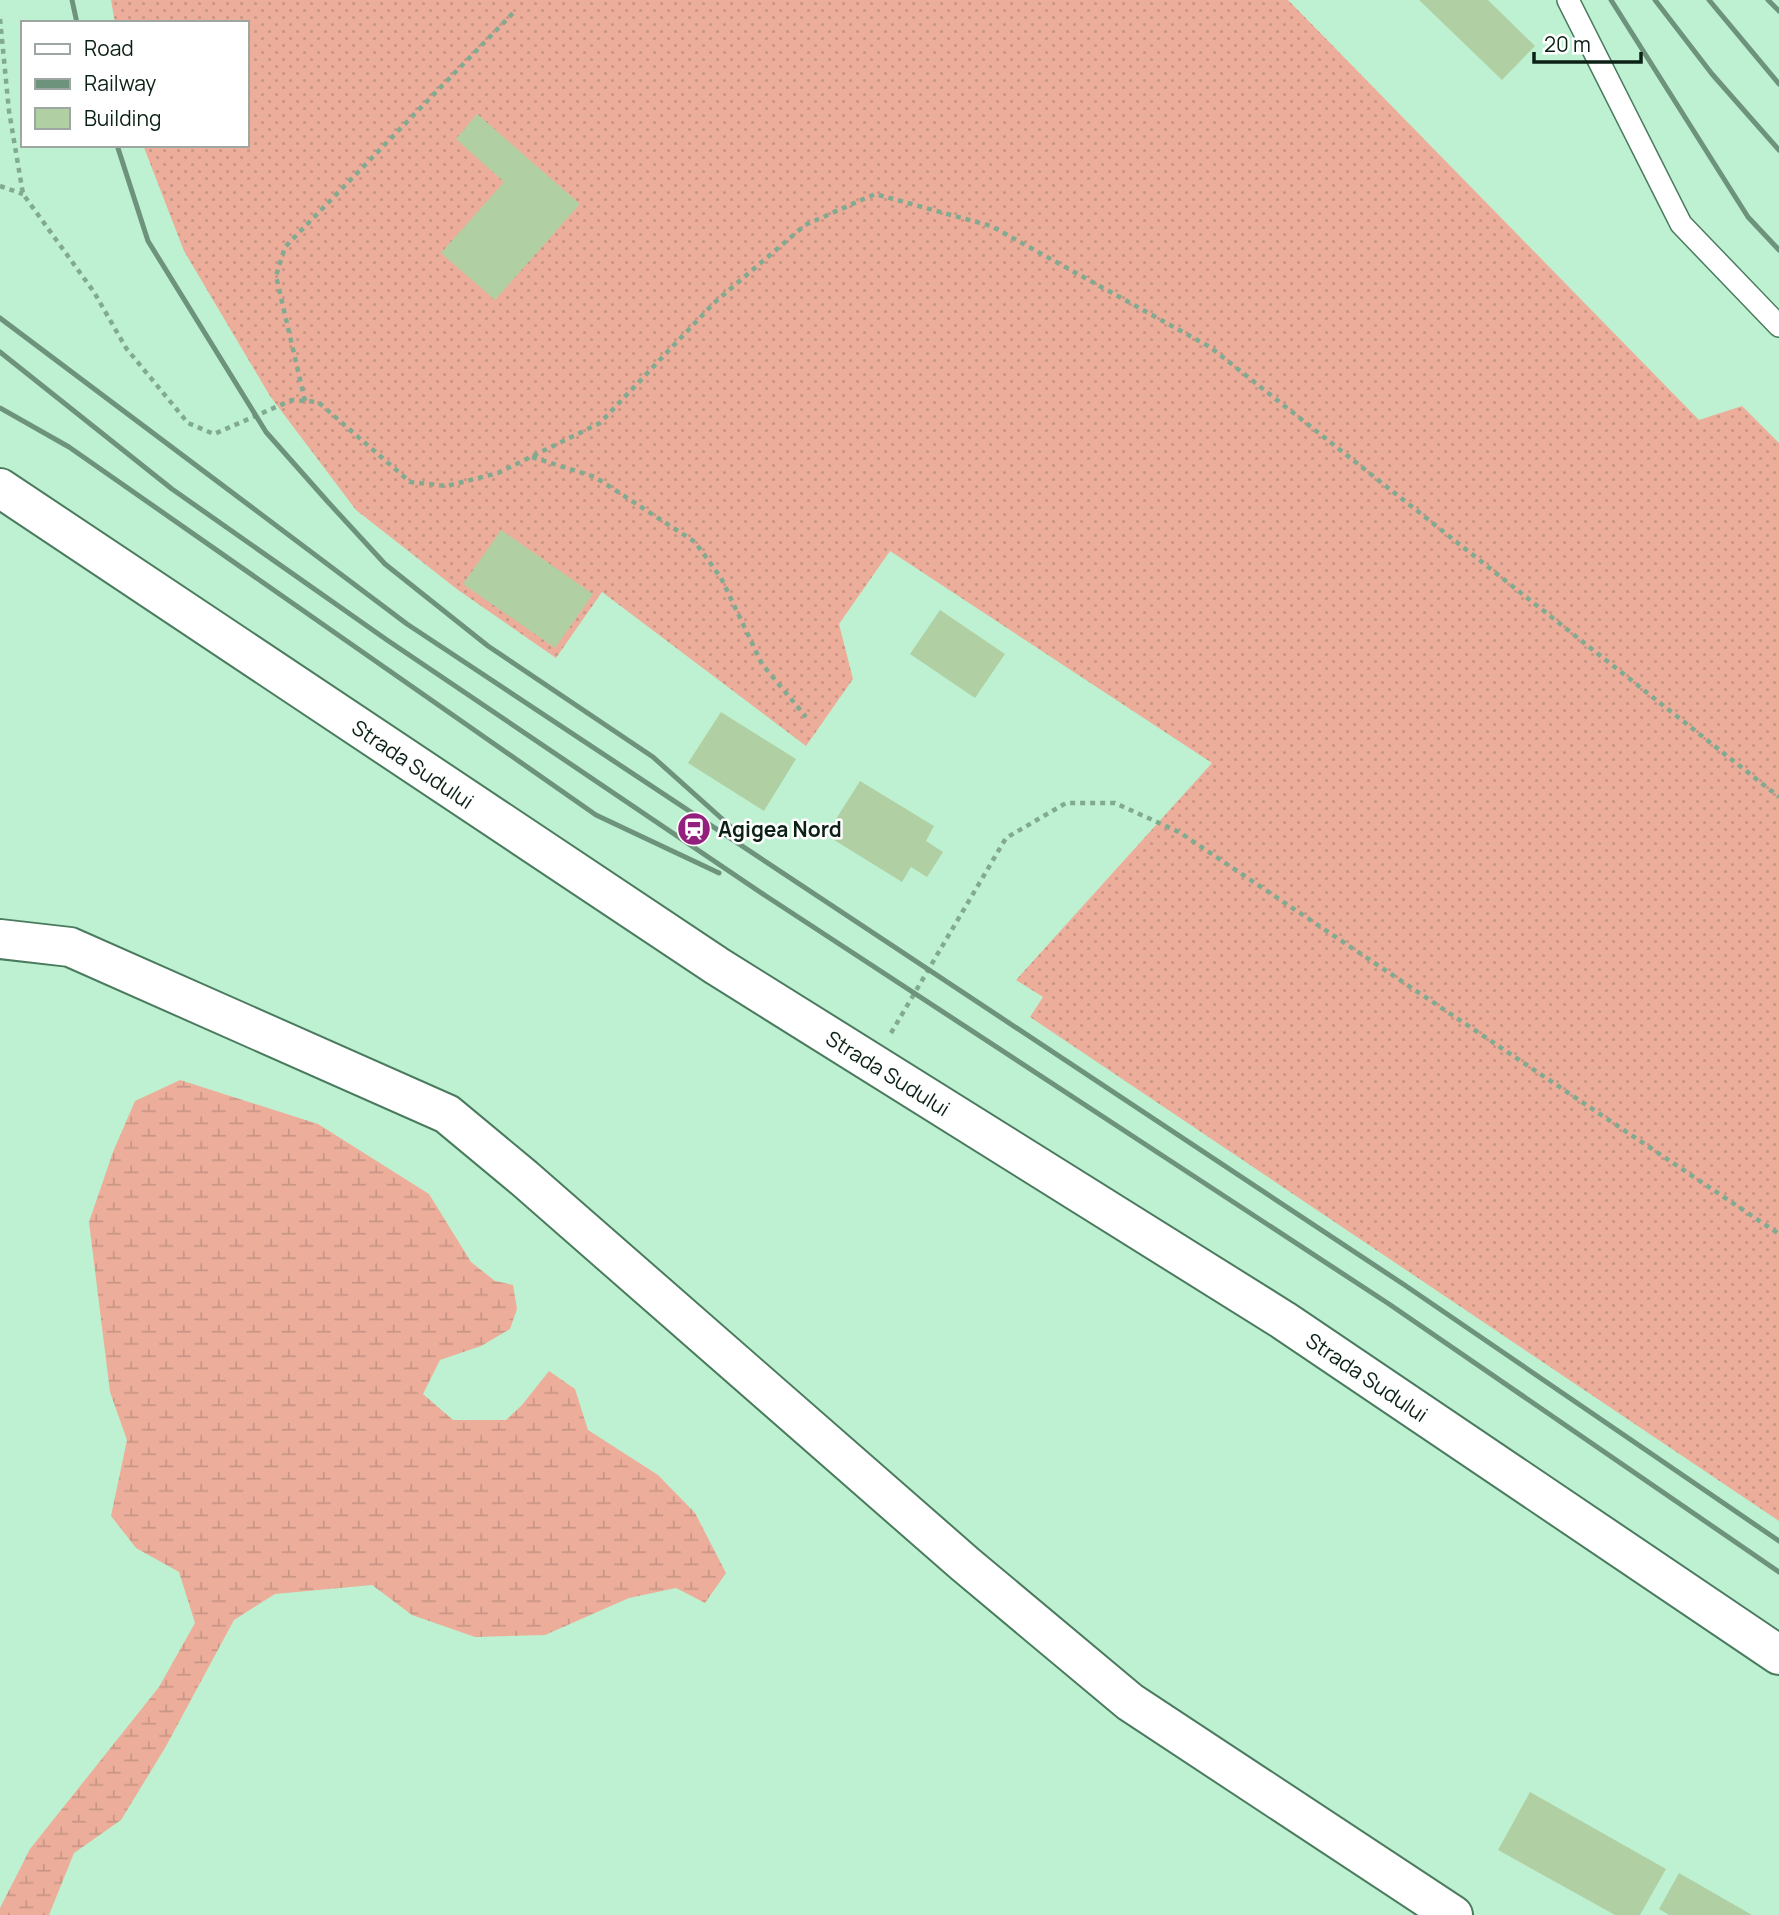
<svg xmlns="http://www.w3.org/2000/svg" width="1779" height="1915" font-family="Manrope,sans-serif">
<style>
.grass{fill:url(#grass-dots)}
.wetland{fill:url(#wetland-marsh)}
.building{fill:#b0d0a4}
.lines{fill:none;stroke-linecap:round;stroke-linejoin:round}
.service-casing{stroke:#4b7b5f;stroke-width:24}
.minor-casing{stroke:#4b7b5f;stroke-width:42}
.tertiary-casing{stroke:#4b7b5f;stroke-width:42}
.path{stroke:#81aa91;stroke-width:4.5;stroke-dasharray:5 5;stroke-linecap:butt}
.service{stroke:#fff;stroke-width:21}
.minor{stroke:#fff;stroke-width:38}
.tertiary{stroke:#fff;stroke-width:38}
.rail{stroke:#6d937c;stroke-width:5}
.labels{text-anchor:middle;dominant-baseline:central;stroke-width:5;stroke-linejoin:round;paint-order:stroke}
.street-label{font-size:21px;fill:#0c2115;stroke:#fff}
.poi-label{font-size:21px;font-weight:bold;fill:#0c2115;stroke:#fff;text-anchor:start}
</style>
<defs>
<pattern id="grass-dots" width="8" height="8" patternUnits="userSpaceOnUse" patternTransform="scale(1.75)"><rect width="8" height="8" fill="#ecae9b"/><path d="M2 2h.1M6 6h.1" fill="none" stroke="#c99585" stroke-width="1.8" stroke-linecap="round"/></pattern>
<pattern id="wetland-marsh" width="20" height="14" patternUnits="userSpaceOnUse" patternTransform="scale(1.75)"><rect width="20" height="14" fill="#ecae9b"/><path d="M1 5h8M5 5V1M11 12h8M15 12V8" fill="none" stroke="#c99585"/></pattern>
</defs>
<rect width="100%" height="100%" fill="#bef1d1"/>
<polygon class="grass" points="111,0 1288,0 1699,420 1742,406 1779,443 1779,1521 1030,1017 1043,997 1016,980 1212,763 890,551 839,624 853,679 806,746 602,592 556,658 458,590 356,510 270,396 184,251 143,145 247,145 247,23 115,23"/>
<polygon class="wetland" points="180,1080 318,1124 429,1194 471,1262 495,1281 513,1285 517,1309 510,1329 481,1346 440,1360 423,1394 453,1420 506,1420 522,1405 549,1371 575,1389 588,1430 658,1475 695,1513 726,1573 705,1603 676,1588 629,1598 545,1635 475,1637 412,1615 372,1585 275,1594 234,1620 165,1748 121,1820 74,1853 49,1915 0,1915 0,1908 30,1849 159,1687 195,1623 179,1572 136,1548 111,1516 127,1440 110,1392 89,1222 113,1152 135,1101"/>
<g class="building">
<polygon points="1419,0 1488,0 1535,46 1502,80"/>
<polygon points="477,114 580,204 495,300 441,253 504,182 456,139"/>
<polygon points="501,530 593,594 555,648 463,584"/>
<polygon points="940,610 1005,654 975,698 910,654"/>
<polygon points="721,712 796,759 764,811 688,763"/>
<polygon points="860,781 934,826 926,841 943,852 927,877 911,867 902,882 826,835"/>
<polygon points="1530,1792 1666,1869 1640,1915 1615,1915 1498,1850"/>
<polygon points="1679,1873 1752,1915 1669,1915 1659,1909"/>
</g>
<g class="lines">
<g class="service-casing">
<polyline id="service" points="1568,0 1681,224 1779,326"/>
</g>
<g class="minor-casing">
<polyline id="minor" points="0,939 70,947 447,1114 524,1178 965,1564 1130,1702 1453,1915"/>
</g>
<g class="tertiary-casing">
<polyline id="tertiary" points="0,488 717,966 1283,1320 1779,1655"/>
</g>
<g class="path">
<polyline points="0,19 9,111 23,194 94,292 126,348 188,423 214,434 292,400 318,402 410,482 447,486 498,473 600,423 714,303 805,225 875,194 991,226 1210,347 1779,797"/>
<polyline points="0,186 23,194"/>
<polyline points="305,401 276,276 285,247 516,10"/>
<polyline points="532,457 595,477 695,542 721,578 762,664 806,717"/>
<polyline points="891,1033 1006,838 1066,803 1115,803 1179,832 1779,1234"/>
</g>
<use href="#service" class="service"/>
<use href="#minor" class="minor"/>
<use href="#tertiary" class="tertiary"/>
<g class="rail">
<polyline points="72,0 77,23"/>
<polyline points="1611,0 1748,217 1779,250"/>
<polyline points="1655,0 1712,74 1779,150"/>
<polyline points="1709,0 1779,84"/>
<polyline points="1768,0 1779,11"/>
<polyline points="117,145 148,241 266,432 328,502 385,564 488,646 653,757 739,834"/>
<polyline points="0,318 407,624 1406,1286 1779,1541"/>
<polyline points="0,352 172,489 387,640 766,896 1389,1304 1779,1572"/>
<polyline points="0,408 69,447 596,815 719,873"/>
</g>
</g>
<defs>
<g id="station-disc" transform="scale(1.75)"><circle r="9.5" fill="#94207e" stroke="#fff"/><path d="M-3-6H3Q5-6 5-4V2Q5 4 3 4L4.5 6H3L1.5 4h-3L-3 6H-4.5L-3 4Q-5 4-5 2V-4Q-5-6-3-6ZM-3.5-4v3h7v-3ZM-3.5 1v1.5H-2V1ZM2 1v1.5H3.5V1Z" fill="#fff"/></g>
</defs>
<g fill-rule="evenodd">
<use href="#station-disc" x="694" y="829"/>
</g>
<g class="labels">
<g class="street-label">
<text transform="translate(413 764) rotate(34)">Strada Sudului</text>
<text transform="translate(888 1073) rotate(32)">Strada Sudului</text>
<text transform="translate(1367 1377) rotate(34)">Strada Sudului</text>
</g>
<g class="poi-label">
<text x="718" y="829">Agigea Nord</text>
</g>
</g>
<rect x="21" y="21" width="228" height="126" fill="#ffffff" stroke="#9ea6a1" stroke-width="2"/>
<rect x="35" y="44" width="35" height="10" fill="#ffffff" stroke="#9ea6a1" stroke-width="2"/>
<text x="84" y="56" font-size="21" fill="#0c2115">Road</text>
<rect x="35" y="79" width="35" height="10" fill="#6d937c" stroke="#9ea6a1" stroke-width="2"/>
<text x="84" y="91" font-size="21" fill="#0c2115">Railway</text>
<rect x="35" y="108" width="35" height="21" fill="#b0d0a4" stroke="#9ea6a1" stroke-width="2"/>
<text x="84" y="126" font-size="21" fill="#0c2115">Building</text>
<path d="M1534 52v10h107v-10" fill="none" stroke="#0c2115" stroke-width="3.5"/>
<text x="1544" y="52" font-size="21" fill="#0c2115" stroke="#ffffff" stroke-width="5" paint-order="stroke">20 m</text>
</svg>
